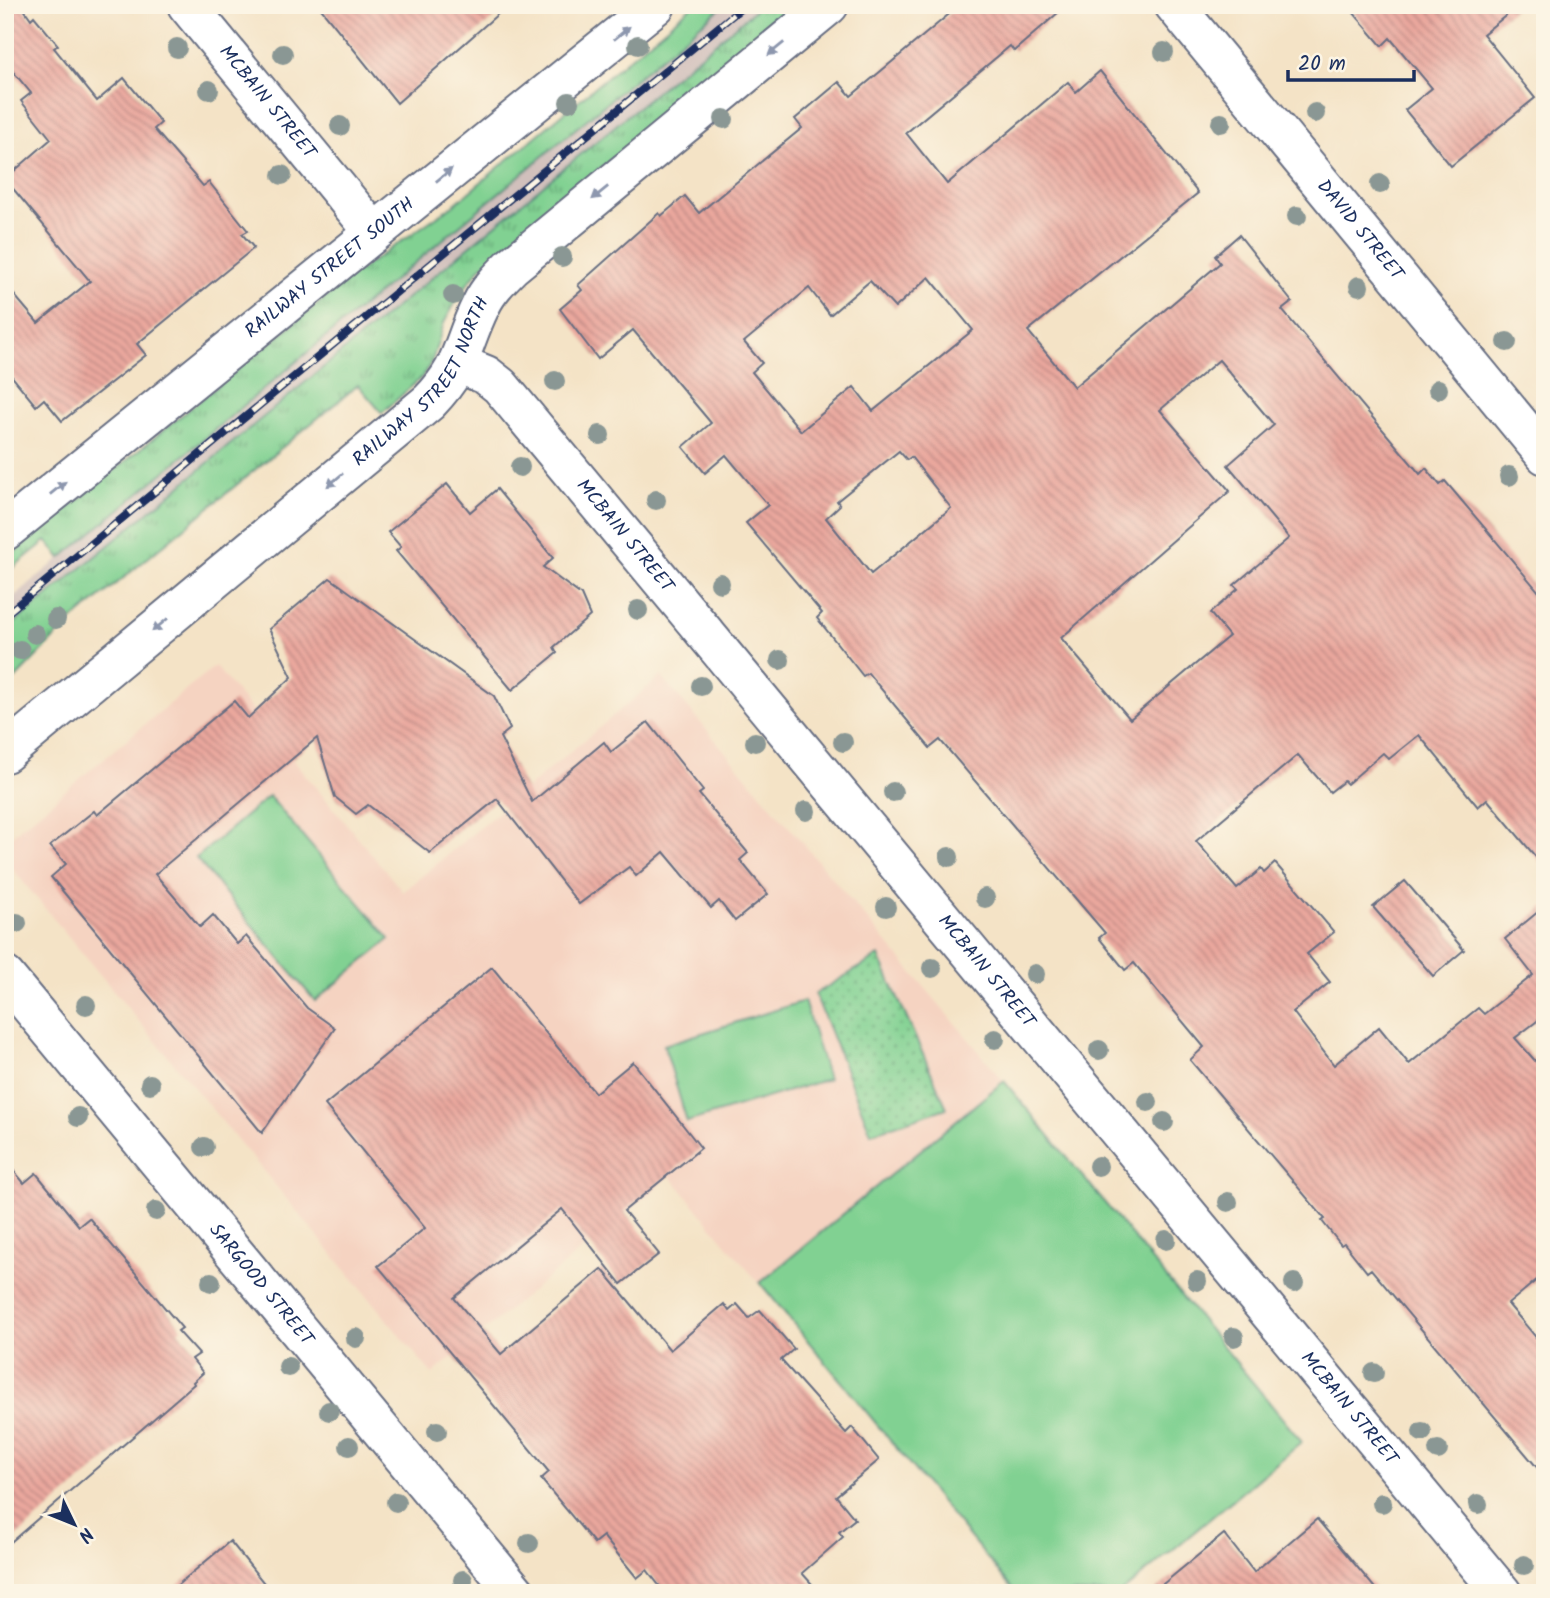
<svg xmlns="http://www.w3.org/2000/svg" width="1550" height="1598" font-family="Kalam,sans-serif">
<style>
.built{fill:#f5d3c1}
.railway{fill:#d1c0bc}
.grass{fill:url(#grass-tufts);stroke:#4e8078;stroke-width:2}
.park{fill:url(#park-dots);stroke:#4e8078;stroke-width:2}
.pitch{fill:#81d192;stroke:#4e8078;stroke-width:2}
.building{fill:url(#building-back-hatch);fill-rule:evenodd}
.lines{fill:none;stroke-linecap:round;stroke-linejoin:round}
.minor-casing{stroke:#676e82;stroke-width:42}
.minor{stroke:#fff;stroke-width:38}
.rail-casing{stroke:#1b2f5e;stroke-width:8}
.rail{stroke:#fcf5e5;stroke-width:5;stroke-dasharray:16;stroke-linecap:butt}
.tree{fill:#8a9794}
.oneway{fill:#8d97ae}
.labels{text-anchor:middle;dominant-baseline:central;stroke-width:7;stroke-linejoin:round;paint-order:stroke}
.street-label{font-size:19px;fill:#1b2f5e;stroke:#fcf5e5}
</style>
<defs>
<pattern id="grass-tufts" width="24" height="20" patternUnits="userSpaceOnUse" patternTransform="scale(1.75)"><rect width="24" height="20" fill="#81d192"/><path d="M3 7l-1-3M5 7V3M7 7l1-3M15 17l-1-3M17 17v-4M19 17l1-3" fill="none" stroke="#69aa7a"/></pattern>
<pattern id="park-dots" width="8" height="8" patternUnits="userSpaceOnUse" patternTransform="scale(1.75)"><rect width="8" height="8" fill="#81d192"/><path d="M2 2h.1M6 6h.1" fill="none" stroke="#69aa7a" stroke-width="1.8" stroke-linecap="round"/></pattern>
<pattern id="building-back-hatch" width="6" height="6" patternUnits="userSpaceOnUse" patternTransform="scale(1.75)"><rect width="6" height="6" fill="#eaa79d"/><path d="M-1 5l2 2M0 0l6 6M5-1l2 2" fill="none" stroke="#bd8883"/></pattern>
</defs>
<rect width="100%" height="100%" fill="#fcf5e5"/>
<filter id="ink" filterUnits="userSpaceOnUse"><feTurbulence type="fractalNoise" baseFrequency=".0143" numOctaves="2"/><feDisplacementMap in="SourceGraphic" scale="14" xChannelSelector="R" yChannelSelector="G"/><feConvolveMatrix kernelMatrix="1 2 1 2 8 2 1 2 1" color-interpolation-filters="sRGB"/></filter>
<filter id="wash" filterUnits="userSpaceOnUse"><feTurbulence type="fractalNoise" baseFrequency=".00686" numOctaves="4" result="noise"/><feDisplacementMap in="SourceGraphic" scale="28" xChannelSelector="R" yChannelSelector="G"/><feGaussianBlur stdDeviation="1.57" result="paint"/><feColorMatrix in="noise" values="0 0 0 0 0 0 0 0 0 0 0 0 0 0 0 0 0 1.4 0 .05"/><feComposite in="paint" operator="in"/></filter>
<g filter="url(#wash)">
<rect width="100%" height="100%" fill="#f4e3c6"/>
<polygon class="built" points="215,666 403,892 661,676 1004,1081 1302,1442 1121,1593 1016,1593 670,1176 432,1374 5,860 5,841"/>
<polygon class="railway" points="724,5 761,5 5,631 5,604"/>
<g class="grass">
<polygon points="693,5 724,5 61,558 46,541 5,574 5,560 353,275 456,203"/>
<polygon points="761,5 799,5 481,267 462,291 444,323 432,361 422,377 382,413 358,385 70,622 5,689 5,631"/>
</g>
<polygon class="park" points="879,956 947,1108 871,1133 815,994"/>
<g class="pitch">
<polygon points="269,796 390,939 315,1001 196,858"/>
<polygon points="804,1001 828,1079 687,1122 664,1045"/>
<polygon points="1004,1081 1302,1442 1121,1593 1016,1593 760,1283"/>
</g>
<g id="blocks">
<g class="building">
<polygon points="5,5 21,5 31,19 34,16 58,45 54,48 97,101 124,78 161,123 154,129 203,186 209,182 248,231 242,234 254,248 137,344 146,355 62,421 44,399 36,406 5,368 5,284 38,323 90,281 5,179 51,139 21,101 31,93 5,62"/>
<polygon points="318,5 508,5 397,103"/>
<path d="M960,5h107l-53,46 -4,-5 -104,87 41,51 121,-102 8,10 24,-21 98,122 -170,138 46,56 146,-124 -5,-7 24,-21 53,67 -10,8 138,164 6,-6 14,17 5,-4 100,118v269l-58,-69 -9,8 -59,-72 -30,24 -6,-6 -36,31 -3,-3 -14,11 -32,-37 -102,86 41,48 24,-20 3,4 11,-10 59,69 -27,22 23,28 -37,30 41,53 45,-38 30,37 69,-56 6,6 49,-39 -28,-36 40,-33v109l-30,23 30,34v201l-37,31 37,44v129l-174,-208 -4,3 -23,-29 -3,2 -19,-24 3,-2 -135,-159 14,-13 -70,-84 -9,7 -26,-32 6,-5 -165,-193 -10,8 -62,-75 -5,3 -46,-58 5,-5 -76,-90 22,-18 -42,-50 -21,18 -22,-26 28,-24 -78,-93 -35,29 -38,-50 22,-19 -4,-5 81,-72 2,3 24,-20 14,17 103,-85 -7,-9 44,-37 12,14zM929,277l44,53 -100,81 -19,-24 -53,44 -49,-59 10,-9 -18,-21 65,-54 21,27 40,-34 25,27zM1219,360l55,65 -46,40 61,73 -55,47 4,4 -28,24 19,23 -99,83 -69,-81 169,-147 -70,-81zM899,451l8,9 4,-3 40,51 -80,66 -45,-56 14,-13 -3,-4z"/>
<polygon points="1347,5 1519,5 1483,34 1535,98 1451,166 1405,110 1432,88 1390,38 1382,46"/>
<polygon points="447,484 470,512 497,489 553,558 543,567 581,595 590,616 554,647 557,653 512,690 396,551 401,547 388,532"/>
<polygon points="330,578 494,696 510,729 500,737 532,802 604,742 611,752 648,722 703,791 699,794 748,853 740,860 768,894 735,921 719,901 711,908 664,852 636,876 629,867 579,904 497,799 430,853 368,805 356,814 335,797 317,738 155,874 200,927 213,915 237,944 246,936 307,1008 335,1028 262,1133 51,877 66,864 50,846 94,811 97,815 234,701 248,718 292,677 269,629"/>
<polygon points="1405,881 1464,950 1433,976 1373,907"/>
<polygon points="492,967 595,1093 633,1062 701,1148 624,1211 659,1254 621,1284 562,1209 454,1298 501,1354 602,1269 670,1350 724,1304 729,1311 737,1304 749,1318 760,1310 794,1349 781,1360 846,1433 852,1427 879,1460 836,1496 855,1519 839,1532 843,1537 802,1573 820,1593 665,1593 647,1570 637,1578 603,1536 594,1543 541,1479 549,1472 378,1266 425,1228 325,1105"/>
<polygon points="5,1160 24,1183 36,1173 79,1226 89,1218 182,1328 178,1331 199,1354 192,1359 203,1373 193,1382 194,1384 5,1547"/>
<polygon points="1317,1519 1379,1593 1152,1593 1224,1534 1254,1572"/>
<polygon points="230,1541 272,1593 168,1593"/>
</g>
</g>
</g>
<g filter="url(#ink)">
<use href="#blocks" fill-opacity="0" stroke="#676e82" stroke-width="2"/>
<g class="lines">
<g class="minor-casing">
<g id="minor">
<path id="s1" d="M187,5l186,226"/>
<path id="s2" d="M1174,5l371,450"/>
<path id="s3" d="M459,364l27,11 14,11 1002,1207"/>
<path id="s4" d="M5,531l651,-526"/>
<path id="s5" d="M5,753l424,-351c36,-37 31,-55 52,-97 7,-15 19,-27 31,-39l317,-261"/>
<path id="s6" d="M5,976l511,617"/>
</g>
</g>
<use href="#minor" class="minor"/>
<g class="rail-casing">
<polyline id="rail" points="5,615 745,5"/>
</g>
<use href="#rail" class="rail"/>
</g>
<g class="tree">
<circle cx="638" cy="45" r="10"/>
<circle cx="177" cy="48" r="10"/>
<circle cx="1164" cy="52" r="10"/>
<circle cx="283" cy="54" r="10"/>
<circle cx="209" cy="90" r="10"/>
<circle cx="569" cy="102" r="10"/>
<circle cx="1315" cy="113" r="10"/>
<circle cx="724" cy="119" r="10"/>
<circle cx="1221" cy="123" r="10"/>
<circle cx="340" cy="126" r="10"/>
<circle cx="282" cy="175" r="10"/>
<circle cx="1380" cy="184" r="10"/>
<circle cx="1297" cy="216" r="10"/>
<circle cx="562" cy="257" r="10"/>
<circle cx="1359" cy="286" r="10"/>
<circle cx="453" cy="295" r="10"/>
<circle cx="1507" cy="342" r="10"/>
<circle cx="555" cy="381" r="10"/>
<circle cx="1438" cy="389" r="10"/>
<circle cx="600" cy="435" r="10"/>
<circle cx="520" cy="467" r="10"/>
<circle cx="1509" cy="476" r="10"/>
<circle cx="656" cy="500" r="10"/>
<circle cx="720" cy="583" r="10"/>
<circle cx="638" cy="610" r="10"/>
<circle cx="56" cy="619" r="10"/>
<circle cx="35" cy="634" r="10"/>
<circle cx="20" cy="650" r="10"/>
<circle cx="780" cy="660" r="10"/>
<circle cx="701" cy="686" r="10"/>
<circle cx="755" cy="742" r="10"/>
<circle cx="843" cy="742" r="10"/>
<circle cx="893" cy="792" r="10"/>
<circle cx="806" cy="811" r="10"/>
<circle cx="949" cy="857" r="10"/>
<circle cx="985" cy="898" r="10"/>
<circle cx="886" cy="907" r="10"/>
<circle cx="17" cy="923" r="10"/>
<circle cx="932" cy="968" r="10"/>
<circle cx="1035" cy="974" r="10"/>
<circle cx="86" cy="1005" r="10"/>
<circle cx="995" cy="1039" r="10"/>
<circle cx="1099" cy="1050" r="10"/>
<circle cx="150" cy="1084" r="10"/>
<circle cx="1148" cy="1102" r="10"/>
<circle cx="78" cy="1117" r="10"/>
<circle cx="1164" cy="1122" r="10"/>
<circle cx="204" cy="1147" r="10"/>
<circle cx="1098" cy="1166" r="10"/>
<circle cx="1228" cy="1202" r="10"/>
<circle cx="156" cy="1211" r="10"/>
<circle cx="1166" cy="1240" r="10"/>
<circle cx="1197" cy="1281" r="10"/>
<circle cx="211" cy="1282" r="10"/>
<circle cx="1294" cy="1283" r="10"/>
<circle cx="1234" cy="1337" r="10"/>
<circle cx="356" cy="1338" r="10"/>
<circle cx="288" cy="1367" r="10"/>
<circle cx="1374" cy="1373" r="10"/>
<circle cx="329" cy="1411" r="10"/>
<circle cx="437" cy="1431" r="10"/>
<circle cx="1422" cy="1432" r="10"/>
<circle cx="349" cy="1446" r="10"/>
<circle cx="1438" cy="1450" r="10"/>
<circle cx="396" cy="1502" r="10"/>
<circle cx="1382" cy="1503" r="10"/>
<circle cx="1478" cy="1504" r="10"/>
<circle cx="529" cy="1543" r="10"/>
<circle cx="1524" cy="1565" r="10"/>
<circle cx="463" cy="1580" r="10"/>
</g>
<defs><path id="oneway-solid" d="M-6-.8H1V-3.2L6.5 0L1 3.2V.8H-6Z" transform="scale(1.75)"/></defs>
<g class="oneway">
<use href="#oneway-solid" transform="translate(622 33) rotate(-39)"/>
<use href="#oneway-solid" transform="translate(776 49) rotate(141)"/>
<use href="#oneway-solid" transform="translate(444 175) rotate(-39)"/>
<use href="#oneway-solid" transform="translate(600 193) rotate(141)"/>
<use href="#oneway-solid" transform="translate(335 480) rotate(140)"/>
<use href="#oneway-solid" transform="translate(58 488) rotate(-39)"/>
<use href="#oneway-solid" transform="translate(160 625) rotate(140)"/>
</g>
</g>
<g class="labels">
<g class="street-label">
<text stroke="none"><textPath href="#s1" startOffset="126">MCBAIN STREET</textPath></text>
<text stroke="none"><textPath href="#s2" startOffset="292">DAVID STREET</textPath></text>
<text stroke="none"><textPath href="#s4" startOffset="418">RAILWAY STREET SOUTH</textPath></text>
<text stroke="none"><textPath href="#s5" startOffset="562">RAILWAY STREET NORTH</textPath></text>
<text stroke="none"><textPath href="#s3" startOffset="242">MCBAIN STREET</textPath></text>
<text stroke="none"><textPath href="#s3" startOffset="808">MCBAIN STREET</textPath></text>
<text stroke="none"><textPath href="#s6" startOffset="401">SARGOOD STREET</textPath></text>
<text stroke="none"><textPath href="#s3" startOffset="1376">MCBAIN STREET</textPath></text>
</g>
</g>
<rect width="1550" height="1598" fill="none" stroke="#fcf5e5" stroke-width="28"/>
<g transform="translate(74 1524) rotate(133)" stroke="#fcf5e5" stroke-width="5" paint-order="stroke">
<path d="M0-5L12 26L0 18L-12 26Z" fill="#1b2f5e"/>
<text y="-10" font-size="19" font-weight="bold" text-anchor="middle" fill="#1b2f5e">N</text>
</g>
<path d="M1288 70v10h126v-10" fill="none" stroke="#1b2f5e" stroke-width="3.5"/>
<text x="1298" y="70" font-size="21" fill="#1b2f5e" stroke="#fcf5e5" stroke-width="5" paint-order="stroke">20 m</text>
</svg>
